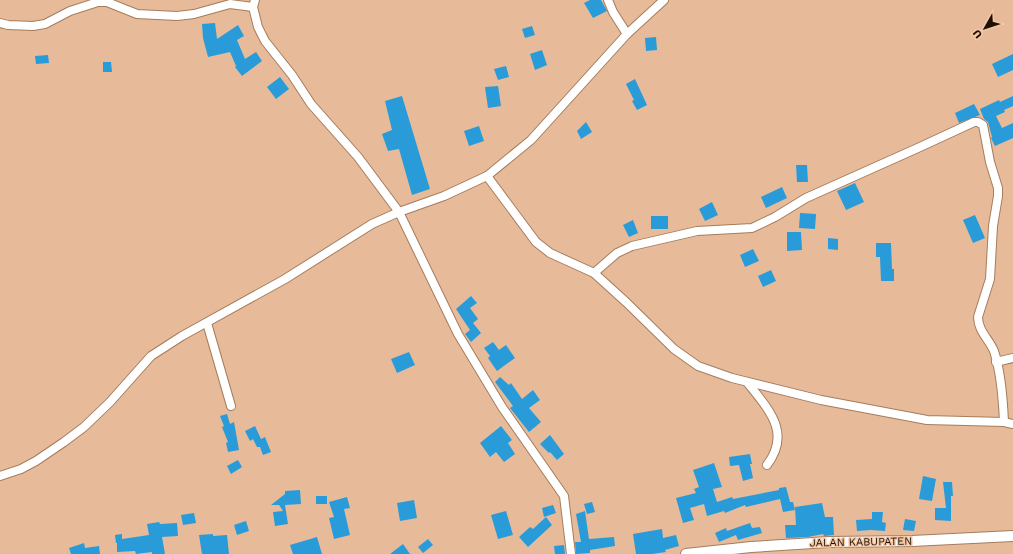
<svg xmlns="http://www.w3.org/2000/svg" width="1013" height="554" font-family="'Work Sans',sans-serif">
<style>
.building{fill:#299bd9}
.lines{fill:none;stroke-linecap:round;stroke-linejoin:round}
.minor-casing{stroke:#a57c5d;stroke-width:10}
.tertiary-casing{stroke:#a57c5d;stroke-width:12}
.minor{stroke:#fff;stroke-width:8}
.tertiary{stroke:#fff;stroke-width:10}
.labels{text-anchor:middle;dominant-baseline:central;stroke-width:3;stroke-linejoin:round;paint-order:stroke}
.street-label{font-size:11px;fill:#1f1004;stroke:#f4c7a6}
</style>
<rect width="100%" height="100%" fill="#e7bb99"/>
<g class="building">
<polygon points="590,0 601,0 607,11 593,18 584,3"/>
<polygon points="215,23 217,39 238,25 244,36 237,40 245,59 256,52 262,61 242,76 235,67 236,66 230,52 208,57 203,38 202,24"/>
<polygon points="532,26 535,35 525,38 522,29"/>
<polygon points="656,37 657,50 646,51 645,38"/>
<polygon points="542,50 547,65 535,70 530,54"/>
<polygon points="1013,54 1013,70 998,77 992,64"/>
<polygon points="48,55 49,63 36,64 35,56"/>
<polygon points="103,62 111,62 112,72 103,72"/>
<polygon points="506,66 509,77 498,80 494,69"/>
<polygon points="280,77 289,89 276,99 267,87"/>
<polygon points="635,79 647,105 637,110 632,101 634,100 626,84"/>
<polygon points="498,86 501,106 488,108 485,87"/>
<polygon points="402,96 430,189 412,195 399,149 388,151 382,134 392,130 385,101"/>
<polygon points="1013,96 1013,106 1004,110 1005,112 996,116 1002,128 1013,123 1013,138 995,146 991,138 992,137 988,122 984,119 980,109 999,100 1000,102"/>
<polygon points="974,104 980,115 959,123 955,113"/>
<polygon points="586,122 592,132 581,139 577,131"/>
<polygon points="479,126 484,141 469,146 464,131"/>
<polygon points="796,165 807,165 808,182 797,182"/>
<polygon points="855,183 864,202 846,210 837,191"/>
<polygon points="782,187 787,198 766,208 761,197"/>
<polygon points="712,202 718,215 705,221 699,209"/>
<polygon points="800,213 816,214 815,229 799,228"/>
<polygon points="975,215 985,238 973,243 963,220"/>
<rect x="651" y="216" width="17" height="13"/>
<polygon points="633,220 638,233 629,237 623,225"/>
<polygon points="787,232 801,232 802,250 787,251"/>
<polygon points="828,238 838,239 838,250 828,249"/>
<polygon points="876,243 891,243 892,269 894,269 894,281 881,281 880,257 876,257"/>
<polygon points="753,249 759,261 745,267 740,255"/>
<polygon points="771,270 776,281 763,287 758,276"/>
<polygon points="471,296 477,303 470,308 478,319 473,323 481,333 471,342 465,334 470,330 456,309"/>
<polygon points="493,342 499,350 506,345 515,358 497,371 488,358 490,356 484,348"/>
<polygon points="409,352 415,365 397,373 391,359"/>
<polygon points="500,377 509,385 511,383 522,399 533,390 540,400 529,408 541,422 529,432 510,408 513,406 495,382"/>
<polygon points="227,414 230,424 234,422 239,450 228,452 226,443 228,442 222,427 224,426 220,416"/>
<polygon points="255,426 261,439 265,437 271,452 263,455 260,447 257,447 253,439 250,441 245,431"/>
<polygon points="501,426 512,440 508,443 515,454 504,462 496,452 490,457 480,443"/>
<polygon points="550,435 564,454 557,460 550,452 549,453 540,444"/>
<polygon points="750,454 752,464 750,464 753,478 743,481 739,465 730,466 729,457"/>
<polygon points="238,460 242,467 231,474 227,466"/>
<polygon points="714,463 722,487 713,489 717,502 732,497 733,499 779,490 779,488 786,487 790,502 793,502 795,510 783,512 780,499 746,507 745,505 725,513 724,511 707,516 704,504 690,508 694,520 683,523 676,498 696,493 694,489 699,487 693,470"/>
<polygon points="923,476 936,479 932,501 919,499"/>
<polygon points="943,482 952,482 953,496 951,496 951,521 935,520 935,508 946,508"/>
<polygon points="300,490 301,504 285,505 288,524 275,526 273,512 283,511 279,505 271,505 285,494 285,491"/>
<rect x="316" y="496" width="11" height="8"/>
<polygon points="347,497 350,508 344,509 350,535 334,539 329,518 334,517 329,502"/>
<polygon points="414,500 417,518 400,521 397,503"/>
<polygon points="592,502 595,512 587,514 584,504"/>
<polygon points="822,503 825,517 833,517 834,535 824,536 823,534 808,537 786,538 785,525 796,525 795,507"/>
<polygon points="553,505 556,513 544,517 542,508"/>
<polygon points="506,511 513,535 498,539 491,515"/>
<polygon points="585,511 589,539 614,537 615,546 590,550 590,553 576,554 575,542 581,542 576,514"/>
<polygon points="872,512 883,512 882,522 886,523 885,531 871,530 857,531 856,520 872,519"/>
<polygon points="194,513 196,523 183,525 181,515"/>
<polygon points="546,517 552,525 528,547 519,537 530,527 533,529"/>
<polygon points="905,519 916,521 914,531 903,530"/>
<polygon points="246,521 249,531 237,535 234,525"/>
<polygon points="159,522 160,524 177,523 178,536 162,537 165,554 152,554 152,552 136,554 135,551 117,552 117,543 116,543 115,535 122,534 122,539 149,535 147,524"/>
<polygon points="750,523 752,528 760,527 762,533 738,540 736,535 719,542 715,533 726,528 727,531"/>
<polygon points="662,529 663,538 676,535 679,546 665,550 666,552 652,554 636,554 633,534"/>
<polygon points="213,534 213,536 227,535 229,554 202,554 199,535"/>
<polygon points="317,537 322,554 293,554 290,545"/>
<polygon points="428,539 433,545 423,553 418,547"/>
<polygon points="84,543 85,548 99,546 100,554 71,554 69,548"/>
<polygon points="403,544 410,554 390,554"/>
<polygon points="564,545 565,554 555,554 554,546"/>
</g>
<g class="lines">
<g class="minor-casing">
<g id="minor">
<polyline points="255,0 253,7 258,27 265,41 292,75 311,104 358,157 399,212 458,334 502,407 564,496 571,554"/>
<polyline points="608,0 613,12 627,34"/>
<polyline points="0,23 8,25 33,26 45,24 70,11 98,2 107,2 137,14 177,16 194,14 230,4 253,7"/>
<polyline points="487,176 536,242 550,253 594,273 627,303 674,349 698,366 732,378 821,400 927,420 1004,422 1013,424"/>
<path d="M594,273l23,-20 15,-7 65,-15 55,-3 23,-11 31,-19 114,-51 54,-25h4l5,3 7,37 8,26v8l-5,30 -3,53 -12,38c0,14 11,22 16,34 7,21 9,48 10,71"/>
<polyline points="207,323 231,406"/>
<polyline points="996,362 1013,358"/>
<path d="M747,382c21,27 45,50 20,83"/>
<polyline points="0,476 21,469 36,461 64,442 84,427 110,402 151,356 182,336 285,279 372,224 399,212 444,196 487,176 531,140 627,34 664,0"/>
</g>
</g>
<g class="tertiary-casing">
<polyline id="tertiary" points="686,554 751,547 829,542 912,541 1013,536"/>
</g>
<use href="#minor" class="minor"/>
<use href="#tertiary" class="tertiary"/>
</g>
<g class="labels">
<g class="street-label">
<text transform="translate(861 542) rotate(-1)">JALAN KABUPATEN</text>
</g>
</g>
<g transform="translate(985 28) rotate(231)" stroke="#f4c7a6" stroke-width="3" paint-order="stroke">
<path d="M0-3L7 15L0 10L-7 15Z" fill="#1f1004"/>
<text y="-6" font-size="11" font-weight="bold" text-anchor="middle" fill="#1f1004">U</text>
</g>
</svg>
